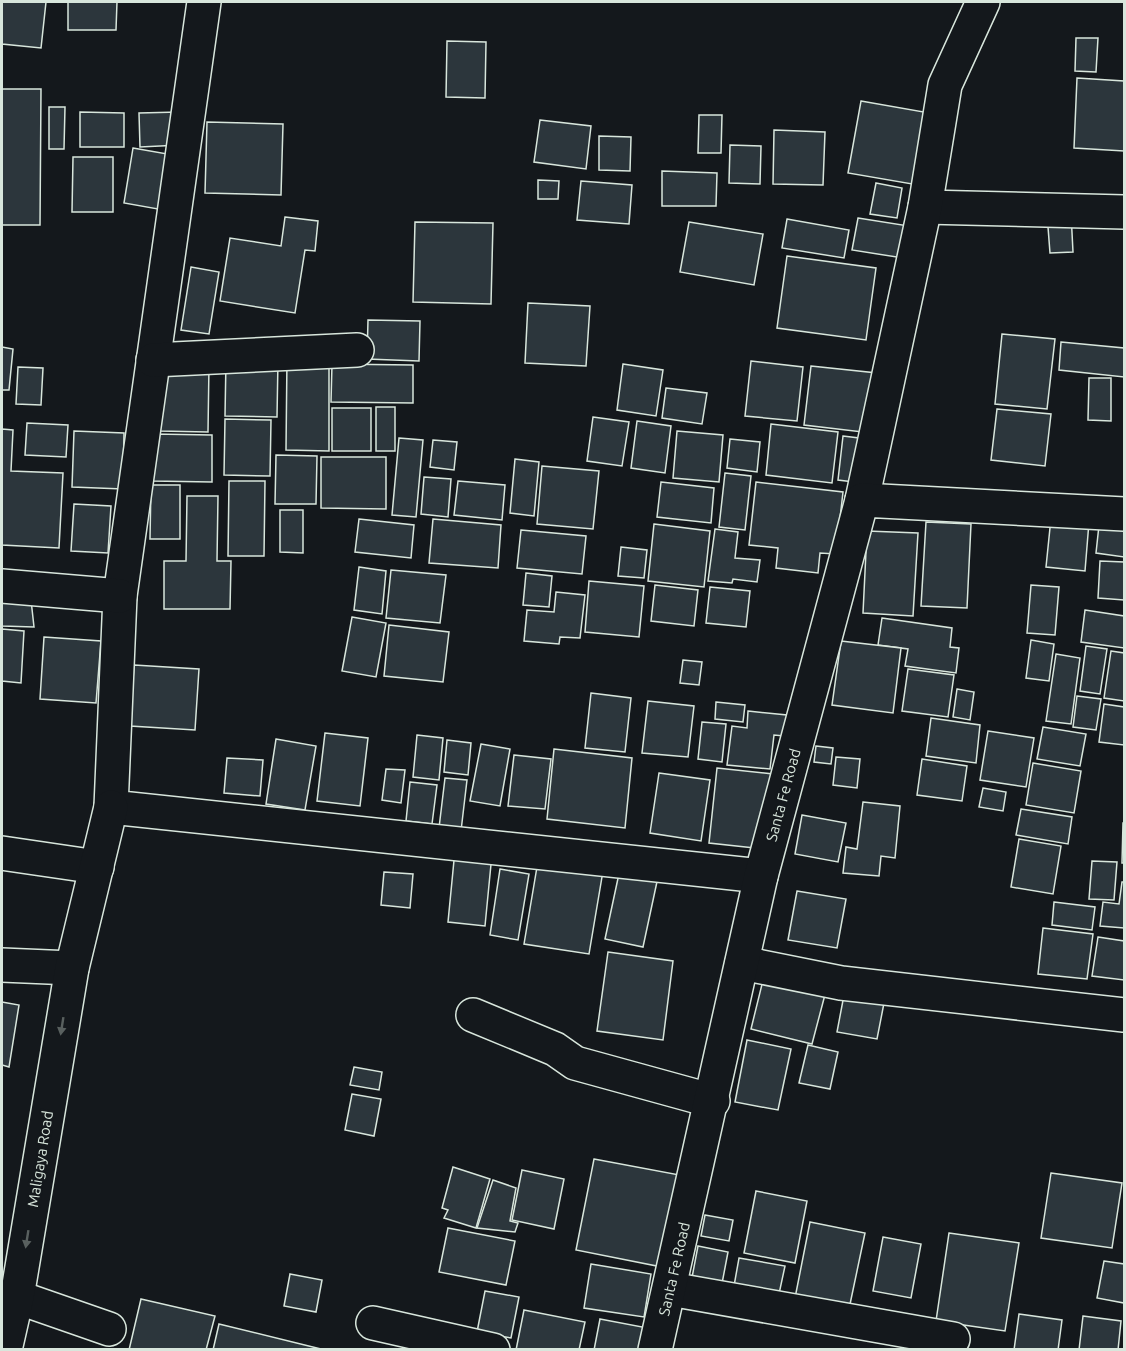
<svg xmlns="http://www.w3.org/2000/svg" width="1126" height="1351" font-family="Ubuntu,sans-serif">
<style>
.building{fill:#2c363c;stroke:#d8e6dc;stroke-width:1.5}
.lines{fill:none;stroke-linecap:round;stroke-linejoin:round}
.minor-casing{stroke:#d8e6dc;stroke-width:36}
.minor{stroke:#14181c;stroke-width:33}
.oneway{fill:#59605f}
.labels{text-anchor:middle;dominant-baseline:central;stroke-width:4.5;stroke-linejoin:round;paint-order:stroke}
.street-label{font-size:15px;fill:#d8e6dc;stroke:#14181c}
</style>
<rect width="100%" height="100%" fill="#14181c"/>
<g class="building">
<polygon points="2,2 46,2 41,48 2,44"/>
<polygon points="68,2 117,2 116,30 68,30"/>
<polygon points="1076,38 1098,38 1096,72 1075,71"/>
<polygon points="447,41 486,42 485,98 446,97"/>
<polygon points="1077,78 1124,81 1124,151 1074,148"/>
<polygon points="2,89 41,89 40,225 2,225"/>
<polygon points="861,101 924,112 912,184 848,173"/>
<polygon points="49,107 65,107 64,149 49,149"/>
<polygon points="80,112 124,113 124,147 80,147"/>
<polygon points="179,112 180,145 140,147 139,113"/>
<polygon points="699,115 722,115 721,153 698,153"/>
<polygon points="540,120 591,126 586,169 534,162"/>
<polygon points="207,122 283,124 281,195 205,193"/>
<polygon points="774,130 825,132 823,185 773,184"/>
<polygon points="599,136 631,137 630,171 599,170"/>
<polygon points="730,145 761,146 760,184 729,183"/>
<polygon points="133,148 179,156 169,211 124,203"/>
<polygon points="73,157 113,157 113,212 72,212"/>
<polygon points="662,171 717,173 716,206 662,206"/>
<polygon points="538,180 559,181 558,199 538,199"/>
<polygon points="581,181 632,185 629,224 577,220"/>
<polygon points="876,183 902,188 897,218 870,214"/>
<polygon points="1071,213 1073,252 1050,253 1047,214"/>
<polygon points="285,217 318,221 315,251 305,250 295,313 220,301 230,238 281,246"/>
<polygon points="858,218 909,226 903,258 852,250"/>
<polygon points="787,219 849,230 844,258 782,248"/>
<polygon points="415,222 493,223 491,304 413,302"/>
<polygon points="689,222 763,234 754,285 680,272"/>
<polygon points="787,256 876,268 866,340 777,328"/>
<polygon points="191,267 219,272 209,334 181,330"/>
<polygon points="528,303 590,306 586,366 525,363"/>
<polygon points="368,320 420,321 419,361 367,359"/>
<polygon points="1002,334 1055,339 1047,409 995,404"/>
<polygon points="1061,342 1124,348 1124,377 1059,370"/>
<polygon points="2,347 13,349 9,390 2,390"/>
<polygon points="287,357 329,358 329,451 286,450"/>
<polygon points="226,360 278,360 277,417 225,416"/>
<polygon points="751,361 803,367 797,421 745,416"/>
<polygon points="332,364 413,365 413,403 331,402"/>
<polygon points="623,364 663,370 656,416 617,410"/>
<polygon points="159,365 209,365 208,432 159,431"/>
<polygon points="811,366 877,373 871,433 804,425"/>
<polygon points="18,367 43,368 41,405 16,404"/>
<polygon points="1089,378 1111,378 1111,421 1088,420"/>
<polygon points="666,388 707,393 702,424 662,418"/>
<rect x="376" y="407" width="19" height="44"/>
<rect x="332" y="408" width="39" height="43"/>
<polygon points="997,409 1051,414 1045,466 991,460"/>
<polygon points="593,417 629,422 622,466 587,461"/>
<polygon points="225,419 271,420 270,476 224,475"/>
<polygon points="637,421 671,426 665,473 631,468"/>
<polygon points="27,423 68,425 66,457 25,455"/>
<polygon points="771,424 838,432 832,483 766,475"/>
<polygon points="2,429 13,430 11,471 63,473 59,548 2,545"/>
<polygon points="74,431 124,433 123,489 72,487"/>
<polygon points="677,431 723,435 719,482 673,478"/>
<polygon points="153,434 212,435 212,482 152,481"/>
<polygon points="843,436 867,439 862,483 838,480"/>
<polygon points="399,438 423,440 416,517 392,515"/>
<polygon points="730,439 760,442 757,472 727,468"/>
<polygon points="433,440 457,442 454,470 430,467"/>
<polygon points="276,455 317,456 316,504 275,504"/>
<polygon points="321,457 386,457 386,509 321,508"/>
<polygon points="515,459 539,462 534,516 510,513"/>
<polygon points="542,466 599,471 593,529 537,524"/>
<polygon points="725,473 751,476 745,530 719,527"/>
<polygon points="424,477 451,479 448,517 421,514"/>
<polygon points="229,481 265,481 264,556 228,556"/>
<polygon points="458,481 505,485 502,520 454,515"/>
<polygon points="661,482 714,488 711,523 657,517"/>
<polygon points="756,482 843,492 836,554 820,553 818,573 776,568 778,548 749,545"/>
<polygon points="151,485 180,485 180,539 150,539"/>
<polygon points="187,496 218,496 217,561 231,561 230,609 164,609 164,561 186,561"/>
<polygon points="74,504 111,506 108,553 71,551"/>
<polygon points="280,510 303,510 303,553 280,552"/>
<polygon points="1100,516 1124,519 1124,557 1096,553"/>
<polygon points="1051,518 1089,522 1085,571 1046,567"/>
<polygon points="359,519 414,525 411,558 355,552"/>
<polygon points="433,519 501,525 498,568 429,563"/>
<polygon points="926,522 971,524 967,608 921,606"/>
<polygon points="654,524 710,531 704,587 648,581"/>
<polygon points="715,529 738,532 735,558 760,560 757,582 733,579 732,583 708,581"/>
<polygon points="521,530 586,536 582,574 517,568"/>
<polygon points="867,531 918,533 913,616 863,613"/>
<polygon points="621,547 647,550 644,578 618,576"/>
<polygon points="1100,561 1124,562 1124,600 1098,598"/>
<polygon points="359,567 386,571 382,614 354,610"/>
<polygon points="391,570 446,575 440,623 386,618"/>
<polygon points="526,573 552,576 549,607 523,605"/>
<polygon points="589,581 644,586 639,637 585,632"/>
<polygon points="655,585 698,590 694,626 651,621"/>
<polygon points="1031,585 1059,587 1055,635 1027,633"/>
<polygon points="710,587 750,591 746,627 706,623"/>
<polygon points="556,592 585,595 580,638 560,637 559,644 524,641 527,610 554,612"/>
<polygon points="2,599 31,600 34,627 2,626"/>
<polygon points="1085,610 1124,616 1124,648 1081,642"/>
<polygon points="352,617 386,623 376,677 342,671"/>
<polygon points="882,618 952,628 950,647 959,648 956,673 905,666 908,649 878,645"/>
<polygon points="389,625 449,632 443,682 384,676"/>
<polygon points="2,629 24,631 21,683 2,681"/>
<polygon points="44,637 101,641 96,703 40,699"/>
<polygon points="1031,640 1054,644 1049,681 1026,678"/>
<polygon points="841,641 901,648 893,713 832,705"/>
<polygon points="1086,646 1107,649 1100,694 1080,691"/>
<polygon points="1111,651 1124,653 1124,701 1104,698"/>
<polygon points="1056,654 1080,658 1071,724 1046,721"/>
<polygon points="683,660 702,662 699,685 680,683"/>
<polygon points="134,665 199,669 195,730 130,726"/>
<polygon points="908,669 954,675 948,717 902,711"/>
<polygon points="957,689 974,692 970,720 953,717"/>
<polygon points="591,693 631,698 625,752 585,748"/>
<polygon points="1077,696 1101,699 1096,730 1073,727"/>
<polygon points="648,701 694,706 688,757 642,753"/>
<polygon points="716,702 745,705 743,722 715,719"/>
<polygon points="1104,704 1124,707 1124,745 1099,742"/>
<polygon points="748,711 797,716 795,737 774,735 770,769 727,765 732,726 747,728"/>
<polygon points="931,718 980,725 976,763 926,756"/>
<polygon points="702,722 726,724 722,762 698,759"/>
<polygon points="1043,727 1086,734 1080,766 1037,759"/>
<polygon points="988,731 1034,738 1026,787 980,780"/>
<polygon points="325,733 368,738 360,806 317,801"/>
<polygon points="417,735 443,738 439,780 413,777"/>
<polygon points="276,739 316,746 305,810 266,804"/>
<polygon points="447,740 471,743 468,775 444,772"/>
<polygon points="481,744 510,749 500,806 470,801"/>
<polygon points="816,746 833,748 831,764 814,762"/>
<polygon points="554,749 632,758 625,828 547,819"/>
<polygon points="514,755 551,759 545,809 508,806"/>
<polygon points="836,757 860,759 857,788 833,785"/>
<polygon points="227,758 263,760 260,796 224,793"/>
<polygon points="922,759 967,766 962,801 917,795"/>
<polygon points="1033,763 1081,771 1074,813 1026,805"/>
<polygon points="717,768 773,774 765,849 709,843"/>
<polygon points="386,769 405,770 401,803 382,800"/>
<polygon points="659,773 710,780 701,841 650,833"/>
<polygon points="445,778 467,780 461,831 439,828"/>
<polygon points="410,782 437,785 432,824 406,821"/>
<polygon points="983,788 1006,792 1003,811 979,807"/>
<polygon points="863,802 900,806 895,858 881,856 879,876 843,873 846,847 857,849"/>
<polygon points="1021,809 1072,817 1068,844 1016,835"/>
<polygon points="802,815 846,823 838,862 795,854"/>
<polygon points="1123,823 1124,823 1124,863 1122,863"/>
<polygon points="1019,839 1061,846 1053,894 1011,887"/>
<polygon points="455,850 492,854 485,926 448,922"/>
<polygon points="539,855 604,865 589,954 524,944"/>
<polygon points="1092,861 1117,862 1114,900 1089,899"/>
<polygon points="500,869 529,874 518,940 490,935"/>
<polygon points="620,869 658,877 643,947 605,939"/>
<polygon points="384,872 413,874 410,908 381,905"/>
<polygon points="1122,882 1124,882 1124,928 1100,926 1103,902 1119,904"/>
<polygon points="797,891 846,899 837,948 788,940"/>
<polygon points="1054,902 1095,907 1092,930 1052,925"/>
<polygon points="1043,928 1093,934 1087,979 1038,974"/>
<polygon points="1098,937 1124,941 1124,980 1092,976"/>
<polygon points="608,952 673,961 663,1040 597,1031"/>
<polygon points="765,972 827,987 812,1044 751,1029"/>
<polygon points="844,995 884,1003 877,1039 837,1032"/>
<polygon points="2,1002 19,1005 9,1067 2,1065"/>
<polygon points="747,1040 791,1049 778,1110 735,1102"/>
<polygon points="808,1045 838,1052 830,1089 799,1083"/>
<polygon points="354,1067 382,1072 379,1090 350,1085"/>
<polygon points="352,1094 381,1099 374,1136 345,1130"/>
<polygon points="594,1159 685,1176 667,1268 576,1250"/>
<polygon points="453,1167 490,1179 476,1228 444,1218 448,1210 442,1208"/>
<polygon points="522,1170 564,1179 554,1229 512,1220"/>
<polygon points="1051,1173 1122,1183 1112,1248 1041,1238"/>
<polygon points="493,1180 516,1188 510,1221 518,1223 515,1232 477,1228"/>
<polygon points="756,1191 807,1201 795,1263 744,1253"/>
<polygon points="705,1215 733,1220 729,1241 701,1236"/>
<polygon points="810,1222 865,1233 849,1309 795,1298"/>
<polygon points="448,1228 515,1241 506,1285 439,1272"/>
<polygon points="949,1233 1019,1243 1005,1331 936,1321"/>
<polygon points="883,1237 921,1244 911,1298 873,1291"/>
<polygon points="698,1246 728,1252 720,1294 690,1288"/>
<polygon points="739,1258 785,1266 779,1294 734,1286"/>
<polygon points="1104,1261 1124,1264 1124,1303 1097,1298"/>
<polygon points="591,1264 651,1274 644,1317 584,1308"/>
<polygon points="290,1274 322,1280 316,1312 284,1306"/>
<polygon points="485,1291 519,1297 511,1338 477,1332"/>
<polygon points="141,1299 215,1316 206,1350 129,1350"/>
<polygon points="524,1310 585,1322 579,1350 516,1350"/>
<polygon points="1019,1314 1062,1320 1058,1350 1014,1350"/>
<polygon points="1083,1316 1121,1321 1118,1350 1079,1350"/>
<polygon points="600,1319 653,1329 650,1350 594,1350"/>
<polygon points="219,1324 325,1350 213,1350"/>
</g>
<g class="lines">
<g class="minor-casing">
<g id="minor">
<polyline points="204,2 120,596 111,807 761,876"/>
<polyline points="925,207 1124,212"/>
<polyline points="153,360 357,350"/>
<polyline points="862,500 925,207 945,85 983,2"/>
<polyline points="2,586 120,596"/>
<polyline points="2,853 97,867"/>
<polyline points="742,963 841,983 1124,1015"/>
<polyline points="2,965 72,968"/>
<polyline points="473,1015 555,1049 575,1063 713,1101"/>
<polyline points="670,1289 953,1339"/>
<polyline points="17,1297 109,1329"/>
<polyline points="373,1323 493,1350"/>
<polyline points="5,1350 17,1297 72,968 111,807"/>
<polyline points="655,1350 761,876 862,500 1124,514"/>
</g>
</g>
<use href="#minor" class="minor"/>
</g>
<defs><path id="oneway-solid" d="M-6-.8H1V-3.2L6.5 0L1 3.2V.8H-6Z" transform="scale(1.5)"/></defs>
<g class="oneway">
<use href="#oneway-solid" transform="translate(62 1026) rotate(99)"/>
<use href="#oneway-solid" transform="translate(27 1239) rotate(99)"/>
</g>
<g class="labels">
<g class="street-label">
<text transform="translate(783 795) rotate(-75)">Santa Fe Road</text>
<text transform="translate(40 1159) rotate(-81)">Maligaya Road</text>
<text transform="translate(674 1269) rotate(-77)">Santa Fe Road</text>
</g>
</g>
<rect width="1126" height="1351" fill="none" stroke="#d8e6dc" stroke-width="6"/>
</svg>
